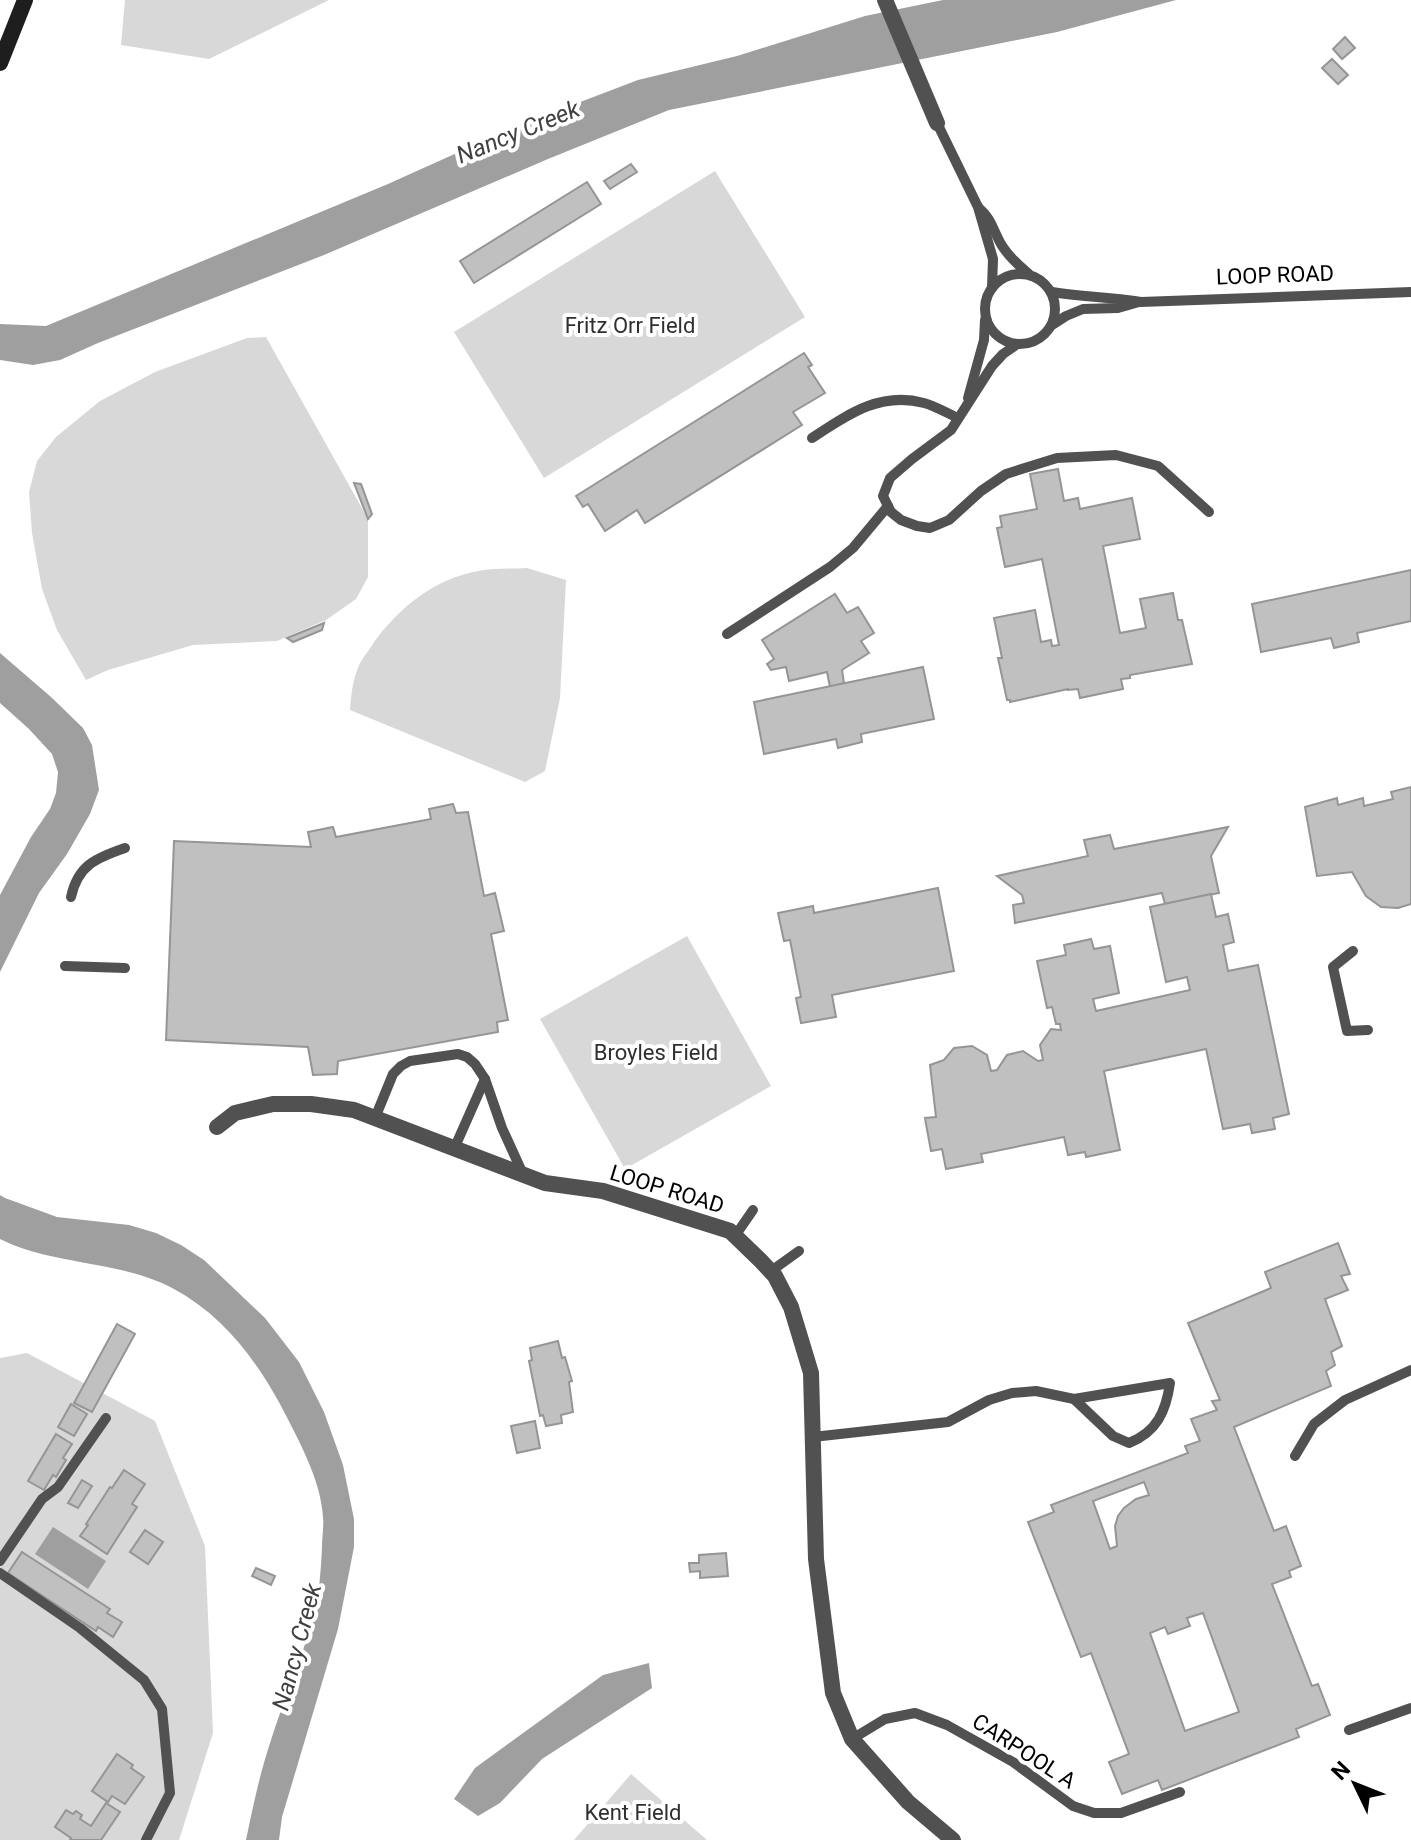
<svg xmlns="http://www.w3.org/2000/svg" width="1411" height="1840" font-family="Roboto,sans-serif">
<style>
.green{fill:#d8d8d8}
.water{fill:#9f9f9f}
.building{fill:#c0c0c0;stroke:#959595;stroke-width:2;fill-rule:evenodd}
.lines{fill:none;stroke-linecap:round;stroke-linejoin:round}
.lane{stroke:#515151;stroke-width:10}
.street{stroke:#515151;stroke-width:16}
.secondary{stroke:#1e1e1e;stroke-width:16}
.labels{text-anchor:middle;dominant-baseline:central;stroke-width:8;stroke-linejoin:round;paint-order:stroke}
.street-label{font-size:22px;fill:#000;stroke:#fff}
.park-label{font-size:22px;fill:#2f2f2f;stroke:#fff}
.water-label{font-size:24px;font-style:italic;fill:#404040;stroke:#fff}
</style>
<rect width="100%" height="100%" fill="#fff"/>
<g class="green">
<polygon points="125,0 329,0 209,59 121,45"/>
<polygon points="715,171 805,317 544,478 454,332"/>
<polygon points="266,337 368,519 368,577 356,599 326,620 277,641 193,645 108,670 86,680 57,630 42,589 32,533 29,492 37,461 56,437 100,401 155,372 247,338"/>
<path d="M527,568l39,12 -6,118 -15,73 -20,11 -175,-72c1,-16 3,-32 10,-47 4,-7 10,-14 14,-21 26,-35 60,-63 104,-71 16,-3 33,-2 49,-3z"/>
<polygon points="687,936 771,1086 625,1169 540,1019"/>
<polygon points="27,1353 155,1421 205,1546 213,1733 179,1840 0,1840 0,1358"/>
<polygon points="631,1774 707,1840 574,1840"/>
</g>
<g class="water">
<polygon points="943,0 1176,0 1057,32 669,110 548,159 324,255 98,343 60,360 33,365 0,360 0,324 46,326 388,184 512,128 638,80 737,56 865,16"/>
<polygon points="0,653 51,697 83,728 92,745 99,790 90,814 67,854 39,893 0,972 0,895 31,837 50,809 56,793 58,772 52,754 29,729 0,703"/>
<path d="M0,1195l5,3 52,19 72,8 27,8 25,12 23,15 61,58 34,44 25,50 19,53 11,54v28l-16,82 -56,188 -3,23h-33c7,-34 14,-67 25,-100 13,-41 30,-80 42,-121 6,-22 8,-49 9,-72 0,-10 2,-21 1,-30 -2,-38 -26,-80 -43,-113 -26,-47 -58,-89 -106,-115 -53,-29 -120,-23 -174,-50z"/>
<polygon points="53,1527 106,1561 88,1589 35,1554"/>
<polygon points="649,1663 652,1688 542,1759 500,1803 478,1816 454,1799 475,1768 603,1675"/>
</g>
<g class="building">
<polygon points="1345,37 1355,48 1342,59 1333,49"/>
<polygon points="1332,59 1348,75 1338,84 1322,68"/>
<polygon points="631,164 637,172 610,189 604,181"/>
<polygon points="587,182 601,204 474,283 460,261"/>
<polygon points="804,353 812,365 808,367 825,393 793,412 802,425 645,523 637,510 605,531 588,504 583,507 576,496"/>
<polygon points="1058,469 1064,501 1078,498 1080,509 1132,498 1140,539 1103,546 1120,633 1146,628 1140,599 1173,593 1178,620 1182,620 1192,664 1130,675 1130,678 1121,679 1123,689 1080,698 1078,689 1068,690 1068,689 1010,702 1010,700 1007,700 998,658 1002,658 994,618 1035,610 1041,642 1051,640 1052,646 1059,645 1042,559 1005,567 997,528 1002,527 1000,516 1037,509 1030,474"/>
<polygon points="354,483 361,484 372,514 368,519"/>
<polygon points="1411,570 1411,621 1357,633 1359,642 1334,648 1331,638 1261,652 1252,604"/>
<polygon points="835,594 847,613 858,607 874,633 861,641 869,653 842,670 844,683 830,687 827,672 789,681 786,667 771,670 767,664 774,659 762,640"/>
<polygon points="324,623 322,630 293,642 287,638"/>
<polygon points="923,667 934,719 861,734 862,742 838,748 836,739 764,754 754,702"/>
<polygon points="1411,787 1411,904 1398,908 1381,907 1366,896 1352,872 1317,876 1305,807 1337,798 1338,805 1363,798 1364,806 1393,799 1391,792"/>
<polygon points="453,804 456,813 468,812 484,896 495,893 504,931 491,934 508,1020 497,1022 498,1032 338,1061 337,1074 313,1075 308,1047 166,1040 174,841 311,847 308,832 333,827 336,837 431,819 429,809"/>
<polygon points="1228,827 1211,856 1219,893 1165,904 1162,893 1015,923 1013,905 1024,903 1022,895 997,876 1088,856 1084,840 1110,835 1114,849"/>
<polygon points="938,888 954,971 832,995 836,1017 801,1023 796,998 801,997 790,940 784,941 778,913 813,906 814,913"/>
<polygon points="1211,894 1216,917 1228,914 1234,942 1223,945 1228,971 1258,965 1289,1114 1273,1118 1275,1129 1252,1133 1250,1124 1223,1129 1206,1049 1104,1071 1120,1150 1086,1157 1085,1152 1068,1155 1064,1137 981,1154 983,1162 946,1169 942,1149 931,1151 926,1124 925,1118 936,1117 930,1065 944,1060 954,1048 972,1046 987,1055 991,1071 997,1070 1007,1055 1023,1051 1038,1061 1043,1060 1040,1045 1051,1029 1061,1030 1060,1024 1056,1024 1052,1007 1047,1008 1037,961 1066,955 1064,945 1091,939 1094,949 1110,946 1119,993 1093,999 1096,1011 1190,990 1187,977 1166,982 1150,907"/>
<path d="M1338,1243l12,31 -9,2 7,14 -23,9 17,47 -11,6 4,13 -9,6 5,15 -97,41 40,104 12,-5 15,40 -12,5 2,6 -19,7 40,102 6,-2 12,31 -34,14 3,8 -137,53 -4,-10 -36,14 -13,-32 20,-8 -38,-101 -10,4 -53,-135 26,-10 -3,-7 137,-52 -3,-7 15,-5 -9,-22 26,-9 -5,-9 8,-1 -32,-77 83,-35 -6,-16zM1144,1482l5,13 -13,4 -12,9 -6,8 -3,10 2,20 -7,3 -17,-48zM1203,1613l36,99 -54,19 -35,-98 15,-6 3,7 22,-8 -3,-8z"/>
<polygon points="117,1324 135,1334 92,1412 74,1403"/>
<polygon points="558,1341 562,1358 565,1357 572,1381 569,1382 573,1412 561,1415 562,1423 546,1426 543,1415 540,1416 529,1361 532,1360 530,1348"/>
<polygon points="71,1404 87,1414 74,1436 58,1427"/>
<polygon points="535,1421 540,1448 517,1453 511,1426"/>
<polygon points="56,1434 72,1444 63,1458 66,1460 56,1477 53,1475 44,1490 28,1481"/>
<polygon points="124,1470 145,1484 132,1504 137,1507 107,1554 80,1536 88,1525 86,1524 110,1487 112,1488"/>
<polygon points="82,1480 92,1486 78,1508 68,1503"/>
<polygon points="145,1530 163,1542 148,1564 130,1552"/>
<polygon points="22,1552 110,1609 107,1613 122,1622 113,1637 98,1627 96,1631 8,1573"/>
<polygon points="726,1553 728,1576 700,1578 700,1571 690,1572 689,1563 699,1563 699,1555"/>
<polygon points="256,1568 275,1576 271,1585 252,1576"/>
<polygon points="117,1754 133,1765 131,1768 144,1777 125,1804 112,1796 108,1802 92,1791"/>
<polygon points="106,1803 120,1812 101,1840 70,1840 71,1838 55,1827 66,1810 73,1814 76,1811 82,1815 80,1819 91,1826"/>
</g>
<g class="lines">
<g class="lane">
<polyline points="937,123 978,207 993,259 992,288"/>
<path d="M979,208c12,10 14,22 22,36 7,12 17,21 28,30"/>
<circle cx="1020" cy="309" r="35"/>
<path d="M1052,292c29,5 59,5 89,10l270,-10"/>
<polyline points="1052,325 1066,316 1083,309 1118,308 1139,302"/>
<polyline points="1016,345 1003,354 992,366 951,430 912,459 890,478 883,496 891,512 901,520 917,526 930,528 949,520 981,491 1006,474 1057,458 1116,455 1158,466 1209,512"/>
<polyline points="968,398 984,340 985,320"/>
<path d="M812,438c35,-23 68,-47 112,-35 11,3 23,10 34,15"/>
<polyline points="727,634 830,567 853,548 888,506"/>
<path d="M71,897c7,-32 25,-39 54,-49"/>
<polyline points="1353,951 1333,967 1347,1031 1368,1030"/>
<polyline points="65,966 125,968"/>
<polyline points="375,1118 393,1074 401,1066 410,1061 458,1054 467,1057 475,1064 485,1079 502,1128 523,1174"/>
<polyline points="454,1149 485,1079"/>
<polyline points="735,1236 753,1210"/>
<polyline points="771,1271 799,1251"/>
<path d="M1170,1383c-4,28 -13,49 -41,60l-16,-7 -39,-37z"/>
<polyline points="813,1437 948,1422 989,1400 1012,1393 1036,1391 1074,1399"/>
<polyline points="1295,1456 1314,1424 1345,1400 1411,1370"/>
<polyline points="0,1561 42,1499 58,1487 106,1418"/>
<polyline points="0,1573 80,1628 144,1680 162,1709 170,1793 146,1840"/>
<polyline points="1349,1730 1411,1708"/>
<polyline points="852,1739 885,1719 915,1713 947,1725 1013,1762 1073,1806 1094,1813 1121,1813 1180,1792"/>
</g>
<g class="street">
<polyline points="885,0 937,123"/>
<polyline points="217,1127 235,1113 273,1104 311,1104 354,1110 545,1183 603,1191 730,1231 761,1261 775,1276 791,1307 811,1373 816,1559 833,1693 852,1739 908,1802 953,1840"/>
</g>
<polyline class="secondary" points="0,63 25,0"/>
</g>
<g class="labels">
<g class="street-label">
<text transform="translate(1275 275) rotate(-2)">LOOP ROAD</text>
<text transform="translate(667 1189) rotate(17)">LOOP ROAD</text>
<text transform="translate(1024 1751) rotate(33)">CARPOOL A</text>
</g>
<g class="park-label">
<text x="630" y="325">Fritz Orr Field</text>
<text x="656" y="1052">Broyles Field</text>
<text x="633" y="1812">Kent Field</text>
</g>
<g class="water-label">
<text transform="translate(518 132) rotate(-22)">Nancy Creek</text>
<text transform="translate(297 1647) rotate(-75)">Nancy Creek</text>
</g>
</g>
<g transform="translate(1355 1784) rotate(313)" stroke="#ffffff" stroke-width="6" paint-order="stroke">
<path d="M0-6L14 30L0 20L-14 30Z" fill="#000000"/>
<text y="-12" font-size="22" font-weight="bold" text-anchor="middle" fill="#000000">N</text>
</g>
</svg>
